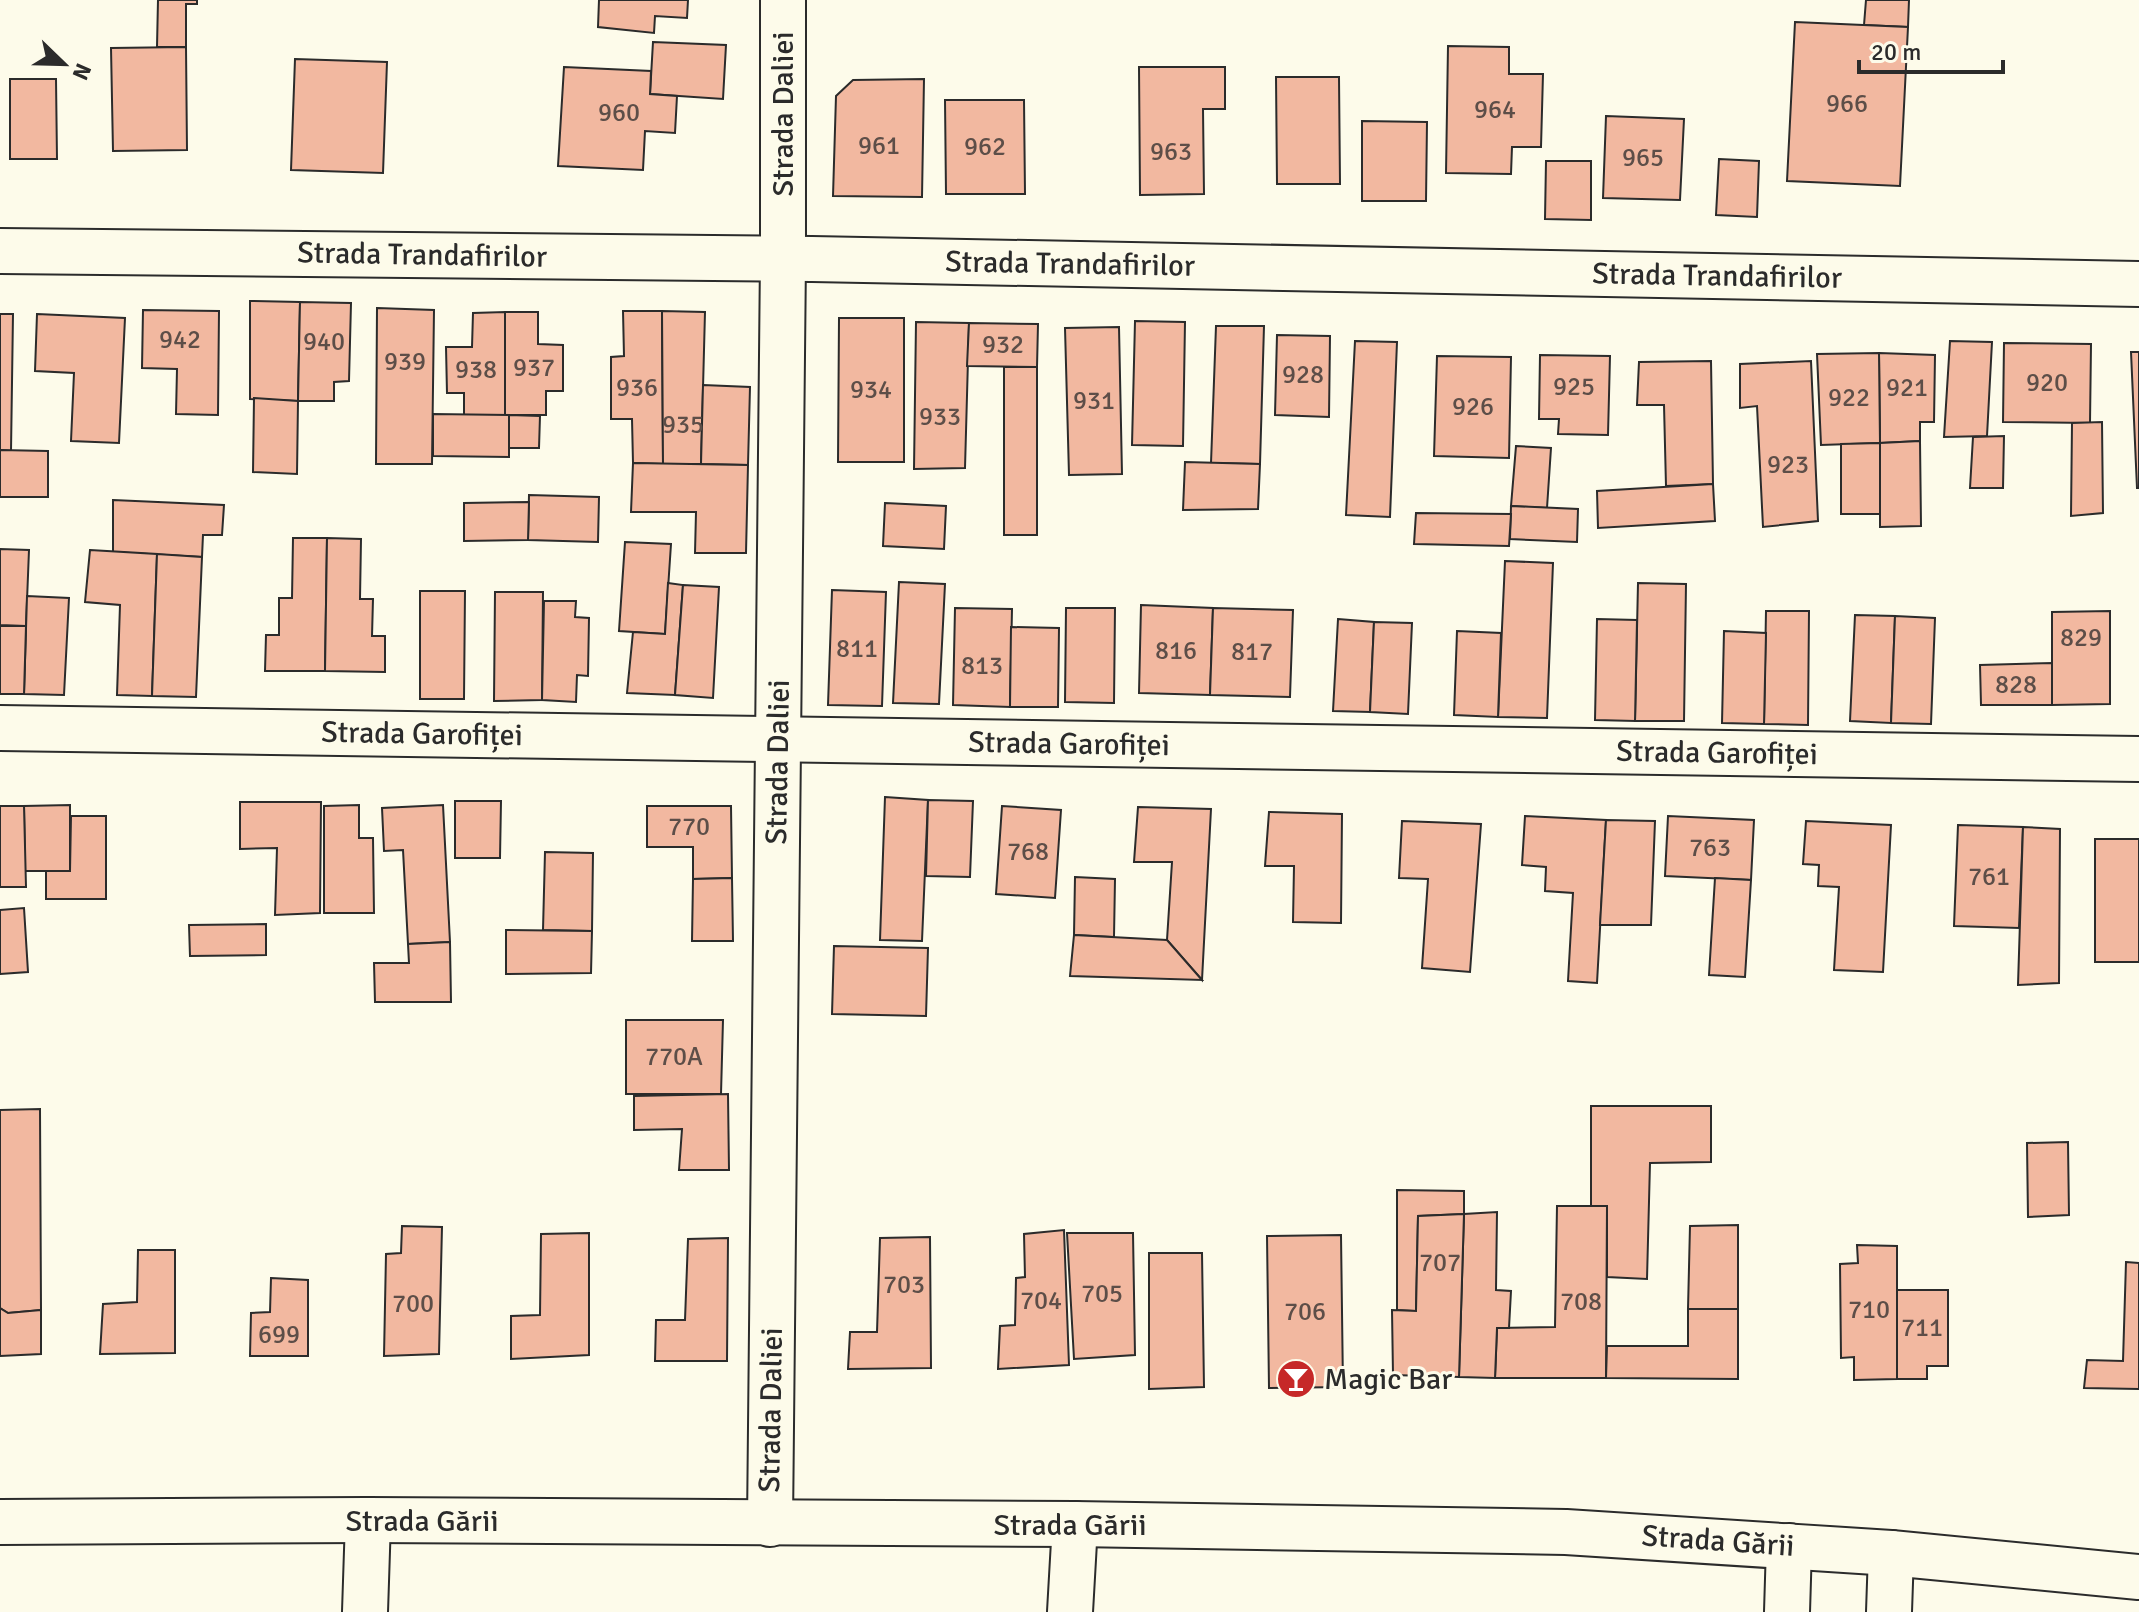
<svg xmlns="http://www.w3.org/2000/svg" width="2139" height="1612" font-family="Signika,sans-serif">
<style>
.building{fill:#f2b8a0;stroke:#2b2b2b;stroke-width:2}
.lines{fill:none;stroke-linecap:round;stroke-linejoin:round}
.street-casing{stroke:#2b2b2b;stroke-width:48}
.secondary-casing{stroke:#2b2b2b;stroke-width:48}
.street{stroke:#fdfbea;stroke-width:44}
.secondary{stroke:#fdfbea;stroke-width:44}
.labels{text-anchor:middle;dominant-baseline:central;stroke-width:6;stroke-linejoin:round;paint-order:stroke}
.number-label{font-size:26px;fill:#5d4e48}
.street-label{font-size:30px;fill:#2b2b2b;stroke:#fdfbea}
.poi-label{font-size:30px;fill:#2b2b2b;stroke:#fdfbea;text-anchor:start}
</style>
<rect width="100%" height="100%" fill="#fdfbea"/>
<g class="building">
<polygon points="158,0 197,0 197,4 186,4 186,47 157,47"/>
<polygon points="599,0 688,0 687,18 655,16 654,33 598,27"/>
<polygon points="1866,0 1909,0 1908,27 1864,25"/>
<polygon points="1795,22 1908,27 1900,186 1787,181"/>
<polygon points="653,42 726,45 723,99 650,94"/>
<polygon points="1448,46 1509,47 1509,74 1543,74 1541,147 1512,147 1511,174 1446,173"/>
<polygon points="186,47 187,150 113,151 111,48"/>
<polygon points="295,59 387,62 383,173 291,170"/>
<polygon points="564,67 651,71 650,94 677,96 675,133 645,131 643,170 558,166"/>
<polygon points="1139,67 1225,67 1225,109 1203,109 1204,194 1140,195"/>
<polygon points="1276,77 1339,77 1340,184 1277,184"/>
<polygon points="10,79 56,79 57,159 10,159"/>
<polygon points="924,79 922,197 833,196 836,96 853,80"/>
<polygon points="945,100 1024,100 1025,194 946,194"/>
<polygon points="1606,116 1684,119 1680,200 1603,198"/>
<polygon points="1362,121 1427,122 1426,201 1362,201"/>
<polygon points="1719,159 1759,161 1757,217 1716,215"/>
<polygon points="1546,161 1591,161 1591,220 1545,219"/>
<polygon points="250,301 300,302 298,401 250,399"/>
<polygon points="300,302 351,303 349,381 334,382 334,401 298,401"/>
<polygon points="377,308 434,310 432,464 376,464"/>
<polygon points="143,310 219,311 218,415 176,414 177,369 142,368"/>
<polygon points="623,311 662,311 663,464 633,463 632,419 611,419 611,357 624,356"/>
<polygon points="662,311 705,312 701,464 663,464"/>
<polygon points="505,312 538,312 538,344 563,345 563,391 546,391 546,415 505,415"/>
<polygon points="505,312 505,415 464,415 464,393 447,393 446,347 472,347 473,313"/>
<polygon points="0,314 13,314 11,451 0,450"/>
<polygon points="37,314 125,318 119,443 71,441 74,373 35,371"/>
<polygon points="839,318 904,318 904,462 838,462"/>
<polygon points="1135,321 1185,322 1183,446 1132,445"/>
<polygon points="916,322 969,323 965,468 914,469"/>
<polygon points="969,323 1038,324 1037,367 967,366"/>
<polygon points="1216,326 1264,326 1260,464 1211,463"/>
<polygon points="1119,327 1122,474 1069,475 1065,328"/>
<polygon points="1277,335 1330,336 1329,417 1275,415"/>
<polygon points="1355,341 1397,342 1390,517 1346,515"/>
<polygon points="1950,341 1992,342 1987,436 1944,437"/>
<polygon points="2004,343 2091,344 2090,423 2003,422"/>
<polygon points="2131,352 2139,352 2139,488 2137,488"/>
<polygon points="1879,353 1935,355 1934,422 1920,422 1920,441 1880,443"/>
<polygon points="1879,353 1880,443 1821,445 1817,354"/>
<polygon points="1540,355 1610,356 1608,435 1558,434 1559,419 1539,419"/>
<polygon points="1437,356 1511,357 1509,458 1434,456"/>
<polygon points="1711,361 1713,484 1666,486 1664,405 1637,405 1639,362"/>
<polygon points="1811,361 1818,521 1763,527 1757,406 1740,408 1740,364"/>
<rect x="1004" y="367" width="33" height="168"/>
<polygon points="703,385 750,387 748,465 701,464"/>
<polygon points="254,398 298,401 297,474 253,472"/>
<polygon points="433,414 509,415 509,457 433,456"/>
<polygon points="509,415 540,416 539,448 509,448"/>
<polygon points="2102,422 2103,513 2071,516 2072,423"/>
<polygon points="2004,436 2003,488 1970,488 1973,437"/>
<polygon points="1920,441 1921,526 1880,527 1880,443"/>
<polygon points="1880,443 1880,514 1841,514 1841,444"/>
<polygon points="1516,446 1551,448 1547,508 1511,506"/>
<polygon points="0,450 48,451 48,497 0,497"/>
<polygon points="1185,462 1260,464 1258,509 1183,510"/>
<polygon points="633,463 748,465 746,553 695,553 696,512 631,512"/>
<polygon points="1713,484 1715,521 1598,528 1597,491"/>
<polygon points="529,495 599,497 598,542 528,540"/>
<polygon points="113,500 224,505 222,535 203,535 202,557 113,552"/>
<polygon points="529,502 528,540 464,541 464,503"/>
<polygon points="885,503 946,506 944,549 883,546"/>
<polygon points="1511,506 1578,509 1577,542 1510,539"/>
<polygon points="1416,513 1511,514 1509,546 1414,544"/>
<polygon points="293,538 327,538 325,671 265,671 266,635 279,635 279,598 292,598"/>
<polygon points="327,538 361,539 360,599 373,599 372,636 385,636 385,672 325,671"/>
<polygon points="625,542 671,544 665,634 619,631"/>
<polygon points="0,549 29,550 26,626 0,625"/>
<polygon points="90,550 157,554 152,696 117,695 120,605 85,602"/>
<polygon points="157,554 202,557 196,697 152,696"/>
<polygon points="1505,561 1553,563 1547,718 1498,717"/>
<polygon points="899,582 945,584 939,704 893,703"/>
<polygon points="668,583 683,585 675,695 627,693 633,632 665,634"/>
<polygon points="1638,583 1686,584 1684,721 1635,721"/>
<polygon points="683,585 719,587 713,698 675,695"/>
<polygon points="832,590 886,592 882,706 828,705"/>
<polygon points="420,591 465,591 464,699 420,699"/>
<polygon points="495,592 543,592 542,700 494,701"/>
<polygon points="27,596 69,598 64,695 24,694"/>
<polygon points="544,601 576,601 575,617 589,618 588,676 577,675 576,702 542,700"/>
<polygon points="1141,605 1213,608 1210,695 1139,693"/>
<polygon points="955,608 1012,609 1010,707 953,705"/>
<polygon points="1066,608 1115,608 1114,703 1065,702"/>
<polygon points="1213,608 1293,610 1290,697 1210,695"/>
<polygon points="1766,611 1809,611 1808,725 1764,724"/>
<polygon points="2110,611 2110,704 2052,705 2052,612"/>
<polygon points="1855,615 1895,616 1891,723 1850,721"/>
<polygon points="1895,616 1935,618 1931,724 1891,723"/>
<polygon points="1338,619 1374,622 1370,712 1333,711"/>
<polygon points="1597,619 1637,620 1635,721 1595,720"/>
<polygon points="1374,622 1412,623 1408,714 1370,712"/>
<polygon points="0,626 26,626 24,694 0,694"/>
<polygon points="1011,627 1059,628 1058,707 1010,707"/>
<polygon points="1457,631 1501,633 1498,717 1454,715"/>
<polygon points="1724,631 1766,633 1764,724 1722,723"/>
<polygon points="2052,663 2052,705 1981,705 1980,665"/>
<polygon points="885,797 928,800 922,941 880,940"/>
<polygon points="928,800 973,801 970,877 926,876"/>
<polygon points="455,801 501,801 500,858 455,858"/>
<polygon points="240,802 321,802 320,913 275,915 277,848 240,849"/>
<polygon points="70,805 70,871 25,871 24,806"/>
<polygon points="359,805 359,838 373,838 374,913 324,913 324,806"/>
<polygon points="443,805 450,942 408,944 403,850 384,851 382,808"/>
<polygon points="0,806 24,806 26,887 0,887"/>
<polygon points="647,806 731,806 732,878 693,879 693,847 647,847"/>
<polygon points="1002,806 1061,810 1055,898 996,894"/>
<polygon points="1138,807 1211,809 1202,980 1167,940 1172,862 1134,862"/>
<polygon points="1269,812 1342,814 1341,923 1293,922 1294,866 1265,866"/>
<polygon points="71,816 106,816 106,899 46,899 46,871 70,871"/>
<polygon points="1525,816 1606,820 1597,983 1568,981 1573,893 1545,891 1546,867 1522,865"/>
<polygon points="1668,816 1754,820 1751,880 1665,876"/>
<polygon points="1606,820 1655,821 1651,925 1600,925"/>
<polygon points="1402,821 1481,824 1470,972 1422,968 1428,879 1399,878"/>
<polygon points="1806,821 1891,825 1883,972 1834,970 1839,887 1818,886 1819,865 1803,864"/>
<polygon points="1958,825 2023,827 2019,928 1954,926"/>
<polygon points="2023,827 2060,829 2059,983 2018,985"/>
<rect x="2095" y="839" width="44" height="123"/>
<polygon points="545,852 593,853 592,931 543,930"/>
<polygon points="1075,877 1115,879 1114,937 1074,935"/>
<polygon points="732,878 733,941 692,941 693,879"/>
<polygon points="1715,878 1751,880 1745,977 1709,975"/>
<polygon points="24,908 28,972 0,974 0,910"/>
<polygon points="266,924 266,955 190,956 189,925"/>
<polygon points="506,930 592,931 591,973 506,974"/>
<polygon points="1074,935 1167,940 1202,980 1070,976"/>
<polygon points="450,942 451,1002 375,1002 374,963 409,963 408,944"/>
<polygon points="834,946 928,948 926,1016 832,1014"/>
<polygon points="626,1020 723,1020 721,1094 626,1094"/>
<polygon points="728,1094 729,1170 679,1170 682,1129 634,1130 634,1096"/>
<polygon points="1591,1106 1711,1106 1711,1162 1650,1163 1647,1279 1607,1277 1607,1206 1591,1206"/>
<polygon points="40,1109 41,1310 8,1313 0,1308 0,1110"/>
<polygon points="2068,1142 2069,1215 2028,1217 2027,1143"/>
<polygon points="1397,1190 1464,1191 1464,1214 1418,1216 1416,1311 1397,1310"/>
<polygon points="1557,1206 1607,1206 1606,1378 1495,1378 1497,1328 1555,1327"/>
<polygon points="1497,1212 1496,1290 1511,1291 1509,1328 1497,1328 1495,1378 1459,1377 1464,1214"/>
<polygon points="1464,1214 1459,1377 1393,1375 1392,1310 1416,1311 1418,1216"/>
<polygon points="1738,1225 1738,1309 1688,1309 1690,1226"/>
<polygon points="402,1226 442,1227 439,1354 384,1356 386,1254 401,1253"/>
<polygon points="1064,1230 1069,1365 998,1369 1000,1326 1015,1325 1016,1278 1025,1277 1024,1234"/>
<polygon points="589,1233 589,1355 511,1359 511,1316 540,1315 541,1234"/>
<polygon points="1067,1233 1133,1233 1135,1355 1074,1359"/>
<polygon points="1341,1235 1343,1387 1269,1388 1267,1236"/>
<polygon points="930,1237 931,1368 848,1369 850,1332 877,1332 880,1238"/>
<polygon points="728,1238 727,1361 655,1361 656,1320 685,1320 688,1239"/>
<polygon points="1857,1245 1897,1246 1897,1379 1854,1380 1854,1357 1841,1358 1840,1264 1858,1263"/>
<polygon points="138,1250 175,1250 175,1353 100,1354 103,1304 137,1302"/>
<polygon points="1149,1253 1202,1253 1204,1387 1149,1389"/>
<polygon points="2126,1262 2139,1263 2139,1389 2084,1388 2087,1360 2123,1361"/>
<polygon points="271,1278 308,1280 308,1356 250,1356 251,1313 270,1312"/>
<polygon points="1897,1290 1948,1290 1948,1366 1927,1366 1927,1379 1897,1379"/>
<polygon points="0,1308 8,1313 41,1310 41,1354 0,1356"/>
<polygon points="1688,1309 1738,1309 1738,1379 1606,1378 1607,1346 1688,1346"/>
</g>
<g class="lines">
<g class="street-casing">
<g id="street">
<polyline points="0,251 812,259 2139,284"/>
<polyline points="0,728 2139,759"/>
<polyline points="770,1524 783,258 783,0"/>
<polyline points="365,1612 368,1520"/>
<polyline points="1070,1612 1075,1524"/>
<polyline points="1787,1612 1789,1546"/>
<polyline points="1889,1612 1891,1553"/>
</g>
</g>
<g class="secondary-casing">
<polyline id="secondary" points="0,1522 368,1520 1075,1524 1566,1532 1891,1553 2139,1577"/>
</g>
<use href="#street" class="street"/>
<use href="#secondary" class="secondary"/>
</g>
<defs>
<g id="bar-disc" transform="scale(2)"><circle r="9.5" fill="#c62828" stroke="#fdfbea"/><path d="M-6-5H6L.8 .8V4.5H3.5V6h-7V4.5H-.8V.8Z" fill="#fff"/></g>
</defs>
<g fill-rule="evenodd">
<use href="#bar-disc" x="1296" y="1379"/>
</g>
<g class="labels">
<g class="number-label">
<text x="1847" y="104">966</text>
<text x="1495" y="110">964</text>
<text x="619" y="113">960</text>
<text x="879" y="146">961</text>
<text x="985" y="147">962</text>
<text x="1171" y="152">963</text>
<text x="1643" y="158">965</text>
<text x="180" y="340">942</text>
<text x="324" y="342">940</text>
<text x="1003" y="345">932</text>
<text x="405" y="362">939</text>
<text x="534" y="368">937</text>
<text x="476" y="370">938</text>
<text x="1303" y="375">928</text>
<text x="2047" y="383">920</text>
<text x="1574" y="387">925</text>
<text x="637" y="388">936</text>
<text x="1907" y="388">921</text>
<text x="871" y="390">934</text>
<text x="1849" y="398">922</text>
<text x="1094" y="401">931</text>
<text x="1473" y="407">926</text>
<text x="940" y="417">933</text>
<text x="683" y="425">935</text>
<text x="1788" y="465">923</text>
<text x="2081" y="638">829</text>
<text x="857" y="649">811</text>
<text x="1176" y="651">816</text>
<text x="1252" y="652">817</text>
<text x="982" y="666">813</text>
<text x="2016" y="685">828</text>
<text x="689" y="827">770</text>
<text x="1710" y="848">763</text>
<text x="1028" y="852">768</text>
<text x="1989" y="877">761</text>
<text x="674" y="1057">770A</text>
<text x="1440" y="1263">707</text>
<text x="904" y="1285">703</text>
<text x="1102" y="1294">705</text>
<text x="1041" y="1301">704</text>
<text x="1581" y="1302">708</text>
<text x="413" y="1304">700</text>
<text x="1869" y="1310">710</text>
<text x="1305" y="1312">706</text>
<text x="1922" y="1328">711</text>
<text x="279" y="1335">699</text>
</g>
<g class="street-label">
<text transform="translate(783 114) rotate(-90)">Strada Daliei</text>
<text transform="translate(422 255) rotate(1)">Strada Trandafirilor</text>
<text transform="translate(1070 264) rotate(1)">Strada Trandafirilor</text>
<text transform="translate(1717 276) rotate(1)">Strada Trandafirilor</text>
<text transform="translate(422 734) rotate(1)">Strada Garofiței</text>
<text transform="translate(1069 744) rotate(1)">Strada Garofiței</text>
<text transform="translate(1717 753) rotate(1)">Strada Garofiței</text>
<text transform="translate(778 762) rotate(-89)">Strada Daliei</text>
<text transform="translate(771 1410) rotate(-89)">Strada Daliei</text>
<text x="422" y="1521">Strada Gării</text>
<text x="1070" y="1525">Strada Gării</text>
<text transform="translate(1718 1541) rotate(4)">Strada Gării</text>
</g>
<g class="poi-label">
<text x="1324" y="1379">Magic Bar</text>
</g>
</g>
<g transform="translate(64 64) rotate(113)" stroke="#fdfbea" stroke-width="6" paint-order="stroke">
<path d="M0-6L14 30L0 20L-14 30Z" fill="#2b2b2b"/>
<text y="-12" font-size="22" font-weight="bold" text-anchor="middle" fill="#2b2b2b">N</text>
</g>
<path d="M1859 60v12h144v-12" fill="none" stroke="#2b2b2b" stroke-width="4"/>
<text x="1871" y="60" font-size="24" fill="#2b2b2b" stroke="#fdfbea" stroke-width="6" paint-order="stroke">20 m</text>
</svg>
